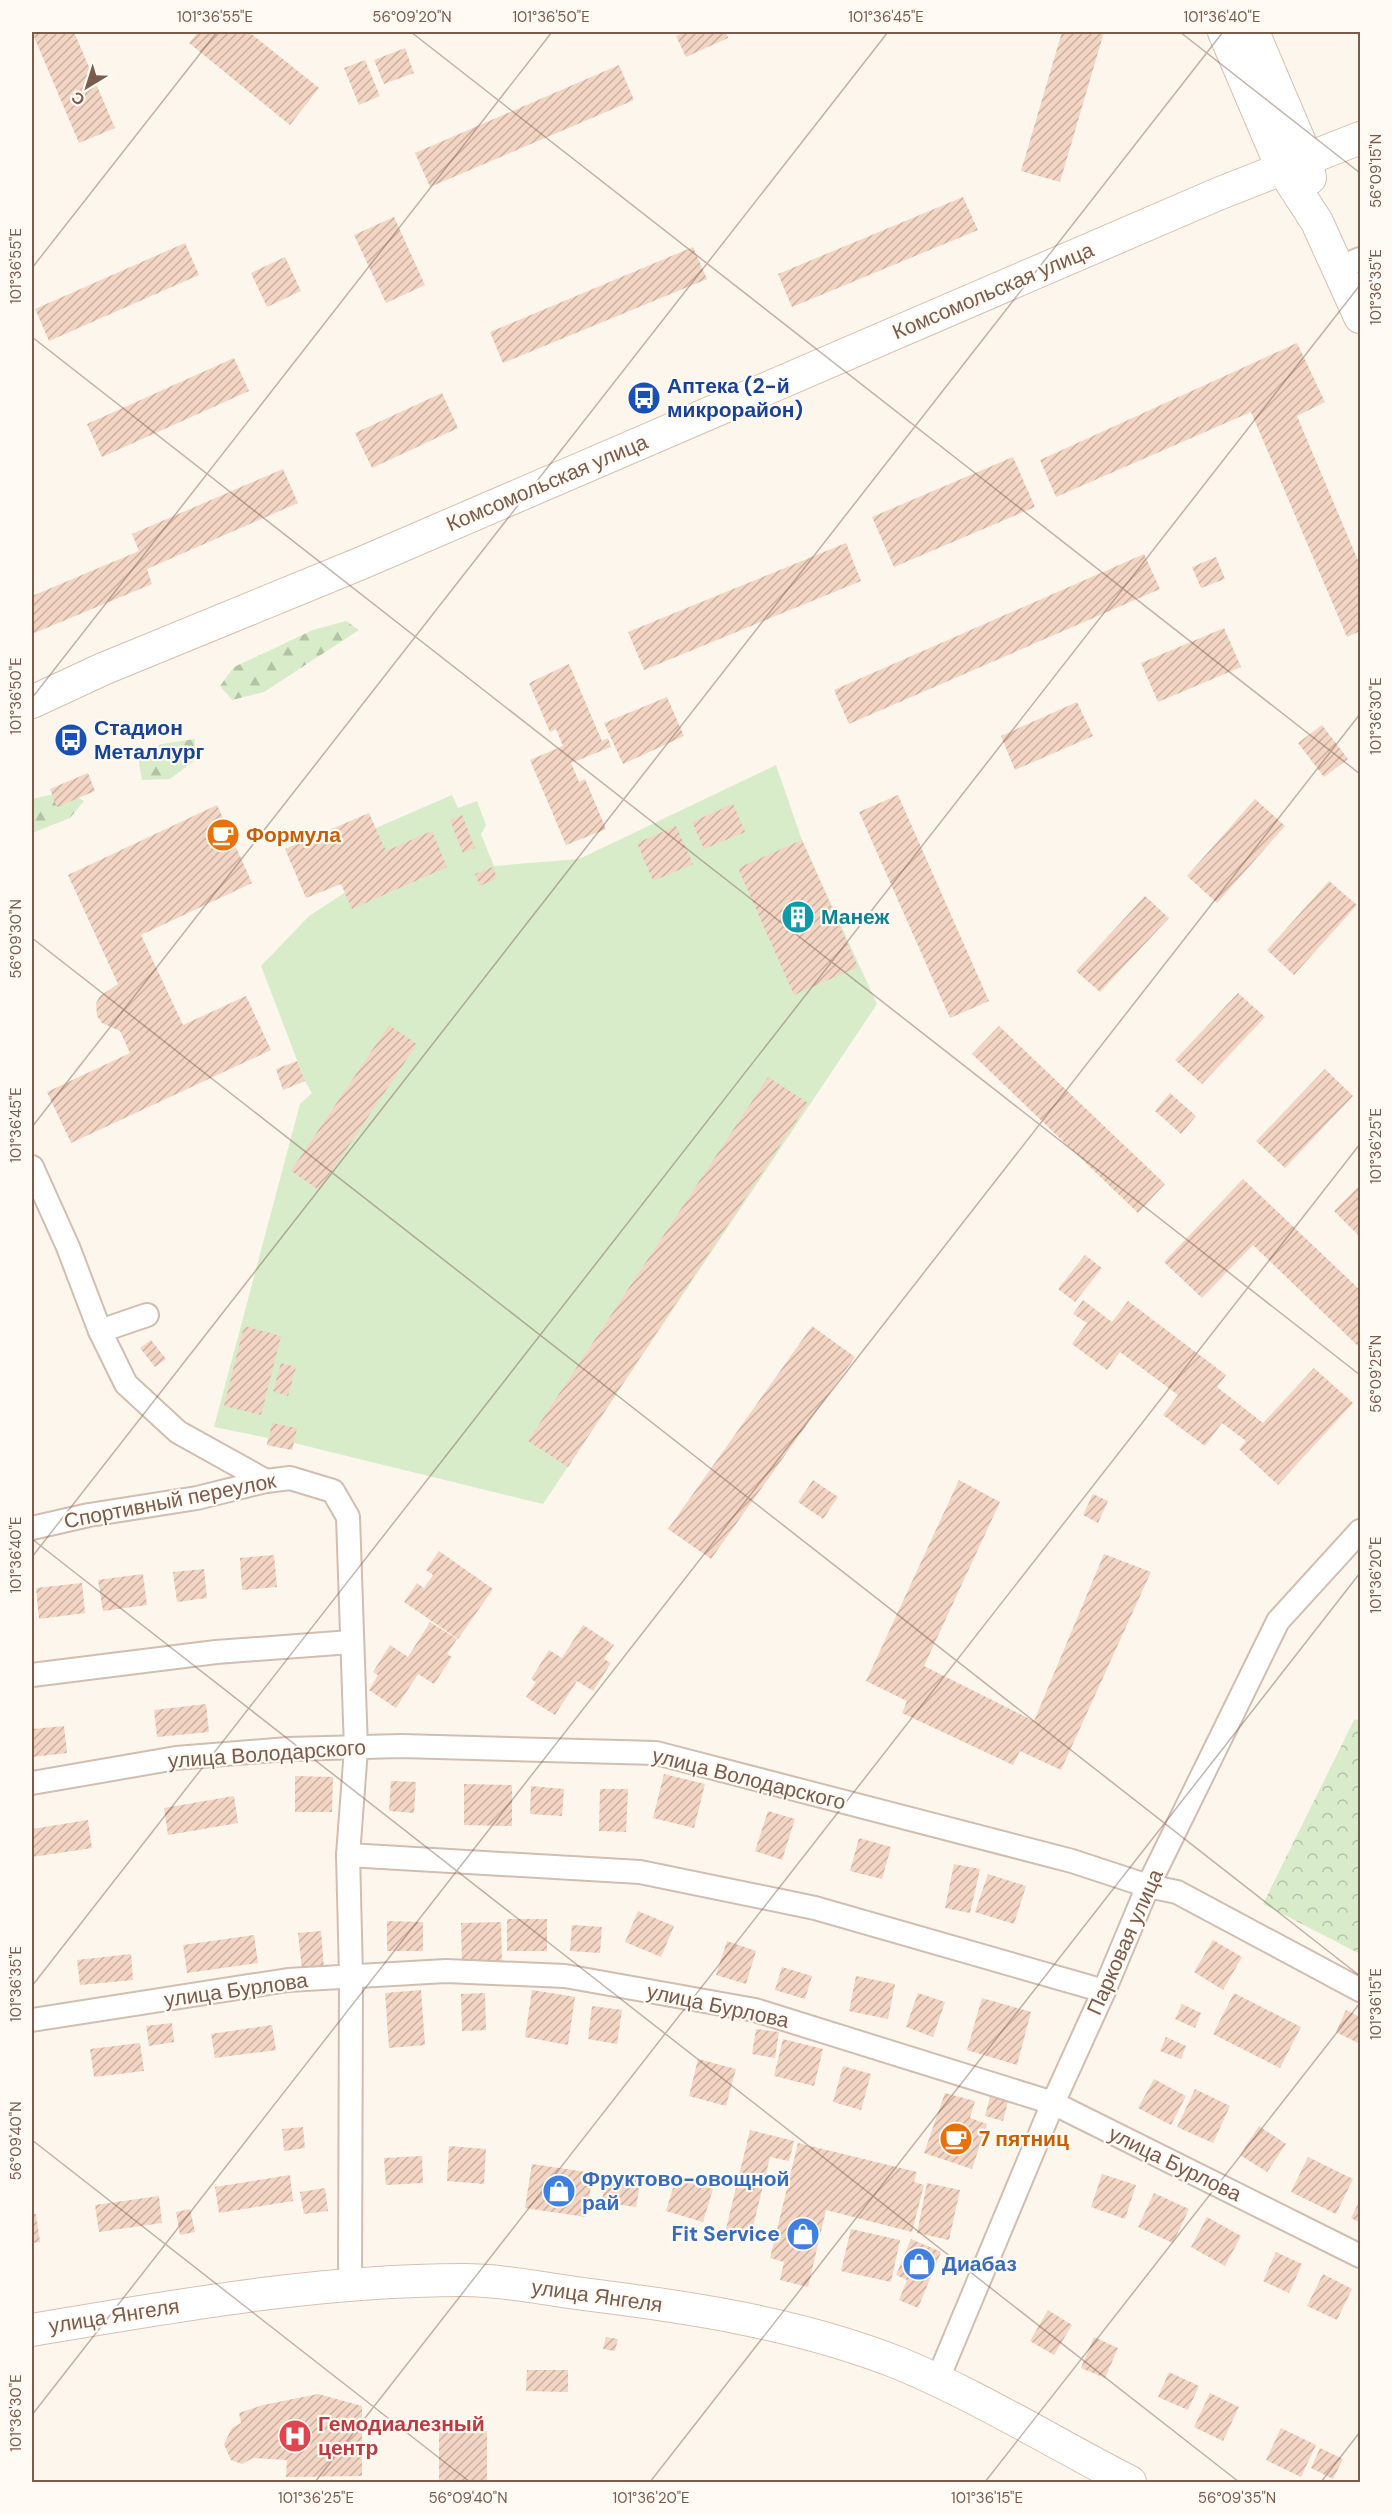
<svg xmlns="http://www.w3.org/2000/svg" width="1392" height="2514" font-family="'DM Sans',sans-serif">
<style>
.forest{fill:url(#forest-firs)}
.park{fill:url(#park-crowns)}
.pitch{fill:#d8ecc9}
.building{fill:url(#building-hatch)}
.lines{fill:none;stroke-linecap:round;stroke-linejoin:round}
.street-casing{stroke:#d1beb0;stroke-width:26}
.secondary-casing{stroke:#d6c0b0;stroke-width:34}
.street{stroke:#fff;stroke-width:22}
.secondary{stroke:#fff;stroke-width:32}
.ticks{fill:none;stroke:#7a5c4d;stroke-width:1.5;stroke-opacity:0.45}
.labels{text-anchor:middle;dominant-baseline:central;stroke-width:4.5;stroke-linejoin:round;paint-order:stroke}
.street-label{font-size:21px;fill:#7a5c4d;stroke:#fffaf3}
.transit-label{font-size:21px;font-weight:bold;fill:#164399;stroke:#fffaf3;text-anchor:start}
.food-label{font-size:21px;font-weight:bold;fill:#c56008;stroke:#fffaf3;text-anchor:start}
.culture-label{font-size:21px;font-weight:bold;fill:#0d838f;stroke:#fffaf3;text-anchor:start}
.shop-label{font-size:21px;font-weight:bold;fill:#366cbe;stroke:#fffaf3;text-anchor:start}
.health-label{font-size:21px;font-weight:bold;fill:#be3a42;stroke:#fffaf3;text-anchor:start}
.neatline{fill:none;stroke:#7a5c4d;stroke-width:2}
.ticks-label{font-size:15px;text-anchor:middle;fill:#7a5c4d}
</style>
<defs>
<pattern id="forest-firs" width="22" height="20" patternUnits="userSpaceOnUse" patternTransform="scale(1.5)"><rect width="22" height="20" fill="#d8ecc9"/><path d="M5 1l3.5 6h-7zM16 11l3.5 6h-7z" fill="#b4c2a5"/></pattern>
<pattern id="park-crowns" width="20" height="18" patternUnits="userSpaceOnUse" patternTransform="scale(1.5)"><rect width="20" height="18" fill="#d8ecc9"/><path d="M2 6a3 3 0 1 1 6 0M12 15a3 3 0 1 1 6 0" fill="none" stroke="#b4c2a5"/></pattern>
<pattern id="building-hatch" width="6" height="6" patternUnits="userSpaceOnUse" patternTransform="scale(1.5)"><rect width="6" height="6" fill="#f3d5c3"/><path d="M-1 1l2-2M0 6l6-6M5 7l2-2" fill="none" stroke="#cab0a1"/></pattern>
</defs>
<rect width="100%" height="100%" fill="#fdf6ec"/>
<g class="forest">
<polygon points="346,621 359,630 264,692 232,700 220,686 234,667 313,630"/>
<polygon points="195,739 194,761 170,779 142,780 138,757 162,744"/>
<polygon points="67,791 84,801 70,818 32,833 32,799"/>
</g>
<polygon class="park" points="1360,1719 1360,1954 1263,1904 1354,1720"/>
<polygon class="pitch" points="776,765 802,840 877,1004 543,1504 294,1443 292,1450 267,1445 268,1438 214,1427 300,1104 312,1093 305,1081 261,966 309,916 390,863 376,828 452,795 458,808 477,801 486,825 481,834 494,866 579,859"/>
<g class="building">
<polygon points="32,32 74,32 115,128 79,143"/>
<polygon points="198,32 249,32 319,88 290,125 189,43"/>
<polygon points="686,32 726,32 728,38 686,57 676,36"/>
<polygon points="1062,32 1104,32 1060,182 1021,171"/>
<polygon points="405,48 414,73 384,84 374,60"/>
<polygon points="365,60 380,96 359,105 344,68"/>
<polygon points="619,65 634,100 430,187 415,153"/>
<polygon points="963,197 978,230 792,307 778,274"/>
<polygon points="394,217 425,285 386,303 354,235"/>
<polygon points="185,243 199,275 49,341 35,309"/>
<polygon points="693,247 707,279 503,363 490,332"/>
<polygon points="285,257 301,291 267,307 251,273"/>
<polygon points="1297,343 1325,402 1297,416 1360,565 1360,631 1347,637 1251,412 1056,497 1040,460"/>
<polygon points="234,358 249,391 102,457 87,424"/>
<polygon points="442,393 458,428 372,468 355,433"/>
<polygon points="1013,457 1035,507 894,567 872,517"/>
<polygon points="283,469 298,503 147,569 152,584 32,634 32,596 139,551 132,534"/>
<polygon points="846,543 861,581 644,670 628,632"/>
<polygon points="1144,554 1160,589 849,724 834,690"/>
<polygon points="1216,557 1225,579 1201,588 1192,567"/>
<polygon points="1224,628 1241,667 1158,702 1141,663"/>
<polygon points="569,664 602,741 608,738 611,747 571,763 579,782 585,779 606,829 566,845 530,760 563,746 556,729 550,732 529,683"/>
<polygon points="667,697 684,736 623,764 604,723"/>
<polygon points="1077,702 1093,736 1015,770 1001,736"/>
<polygon points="1322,725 1348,759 1324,777 1298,743"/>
<polygon points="88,773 95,791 57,807 50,789"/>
<polygon points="898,795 989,1001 950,1018 859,812"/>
<polygon points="1255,799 1285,826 1217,903 1187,876"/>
<polygon points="733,804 745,832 704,849 692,822"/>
<polygon points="217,805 252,883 141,935 183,1025 246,996 271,1050 71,1143 47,1092 130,1053 120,1031 102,1023 97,1016 96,1003 100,996 118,984 68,875"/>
<polygon points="369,813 386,851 432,831 447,867 352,909 341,884 306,898 285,849"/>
<polygon points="462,815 475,848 463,853 450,820"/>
<polygon points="676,826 693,864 653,881 637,843"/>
<polygon points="802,840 858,967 794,995 738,868"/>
<polygon points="493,867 497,878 480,886 475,874"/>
<polygon points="1329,881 1357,905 1294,975 1267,950"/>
<polygon points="1145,896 1169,918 1100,992 1076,971"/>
<polygon points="1238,993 1265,1017 1202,1084 1175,1060"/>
<polygon points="389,1025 417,1044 319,1190 291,1171"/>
<polygon points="999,1026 1165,1184 1138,1213 972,1054"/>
<polygon points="297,1061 305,1081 283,1090 276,1069"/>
<polygon points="1325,1069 1353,1096 1285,1168 1256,1141"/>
<polygon points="768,1077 808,1103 568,1467 528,1441"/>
<polygon points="1170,1093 1196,1116 1181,1134 1155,1111"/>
<polygon points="1243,1179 1360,1290 1360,1348 1253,1245 1202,1298 1164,1262"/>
<polygon points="1359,1186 1360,1187 1360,1237 1334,1211"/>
<polygon points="1085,1255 1102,1268 1075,1302 1058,1289"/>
<polygon points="1083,1300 1112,1322 1128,1301 1226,1375 1217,1387 1263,1423 1314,1368 1353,1403 1278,1485 1239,1449 1246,1441 1222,1423 1205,1446 1163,1415 1178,1395 1120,1352 1107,1370 1072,1344 1087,1323 1073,1314"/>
<polygon points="244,1326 281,1336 261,1415 224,1406"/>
<polygon points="812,1326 855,1357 711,1559 668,1529"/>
<polygon points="151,1340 166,1359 155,1367 140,1348"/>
<polygon points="281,1363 296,1367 288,1396 273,1391"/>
<polygon points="272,1423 297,1428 292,1450 267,1445"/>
<polygon points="813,1480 838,1497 823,1519 798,1502"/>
<polygon points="959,1480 1000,1502 924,1666 1034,1721 1104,1554 1151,1572 1061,1770 1020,1751 1013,1765 902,1713 907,1701 866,1681"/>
<polygon points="1093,1494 1108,1501 1098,1523 1083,1515"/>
<polygon points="439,1551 493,1589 458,1639 404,1602 417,1583 424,1588 433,1575 426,1570"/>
<polygon points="274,1555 277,1587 242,1590 240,1558"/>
<polygon points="204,1569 207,1598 177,1602 173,1572"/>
<polygon points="143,1574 147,1605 103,1611 98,1580"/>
<polygon points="82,1583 85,1613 39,1619 36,1588"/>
<polygon points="430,1622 457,1639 447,1654 452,1657 434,1684 418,1674 396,1708 369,1690 378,1675 373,1672 390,1645 408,1657"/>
<polygon points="583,1625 614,1645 604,1659 611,1663 593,1691 577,1681 555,1715 526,1697 536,1682 531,1679 549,1650 562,1658"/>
<polygon points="206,1704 209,1732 157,1737 154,1710"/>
<polygon points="64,1726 67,1753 32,1757 32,1729"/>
<polygon points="664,1774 705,1784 694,1828 653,1818"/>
<polygon points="295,1776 333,1777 332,1812 295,1812"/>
<polygon points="391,1781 416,1782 414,1813 389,1811"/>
<polygon points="464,1784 512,1785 512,1826 464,1825"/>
<polygon points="531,1786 564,1789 562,1816 530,1814"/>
<polygon points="600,1789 628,1789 626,1832 599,1831"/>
<polygon points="234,1796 238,1823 168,1835 164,1808"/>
<polygon points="768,1811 795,1819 782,1860 755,1851"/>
<polygon points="88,1820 92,1848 32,1857 32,1829"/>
<polygon points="859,1838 891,1847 882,1879 850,1871"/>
<polygon points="954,1864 980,1869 970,1913 945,1908"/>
<polygon points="988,1874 1026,1886 1014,1924 975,1912"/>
<polygon points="638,1911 674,1926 661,1957 625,1942"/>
<rect x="507" y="1919" width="40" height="32"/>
<polygon points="387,1921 423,1922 423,1951 387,1951"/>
<polygon points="501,1922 502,1963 462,1964 461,1923"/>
<polygon points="572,1925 602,1927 600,1953 570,1951"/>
<polygon points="321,1931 324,1968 302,1970 298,1933"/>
<polygon points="254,1935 258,1963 187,1973 183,1945"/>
<polygon points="1213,1940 1242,1957 1223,1990 1194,1972"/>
<polygon points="727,1941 756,1951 746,1984 716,1975"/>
<polygon points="131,1954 133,1980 80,1985 77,1960"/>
<polygon points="782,1967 812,1976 805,1999 775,1990"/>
<polygon points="856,1976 895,1984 888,2019 849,2011"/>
<polygon points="421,1990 425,2045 389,2048 385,1993"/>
<polygon points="532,1990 575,1997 568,2045 525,2037"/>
<polygon points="485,1993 486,2030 462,2031 461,1994"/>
<polygon points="918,1993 945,2002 933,2037 906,2027"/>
<polygon points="1234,1993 1301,2027 1280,2068 1213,2034"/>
<polygon points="982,1998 1031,2012 1017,2065 967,2050"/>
<polygon points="1182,2004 1201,2013 1195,2028 1175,2019"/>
<polygon points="592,2006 622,2010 617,2044 588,2039"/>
<polygon points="1346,2010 1360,2017 1360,2044 1336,2032"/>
<polygon points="172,2023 174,2042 149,2046 146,2026"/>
<polygon points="272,2025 276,2050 215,2058 211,2034"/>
<polygon points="756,2029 779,2032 775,2058 752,2054"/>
<polygon points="1166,2037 1186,2046 1181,2059 1160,2051"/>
<polygon points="783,2039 823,2049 814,2086 774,2076"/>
<polygon points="140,2043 144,2071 94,2077 90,2049"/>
<polygon points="698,2059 736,2069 726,2106 689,2096"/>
<polygon points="843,2066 871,2074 861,2110 833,2102"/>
<polygon points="1154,2079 1186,2096 1171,2125 1138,2108"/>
<polygon points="1195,2089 1230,2106 1213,2143 1177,2127"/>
<polygon points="945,2093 975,2101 970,2118 987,2124 972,2169 924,2153"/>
<polygon points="990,2097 1008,2101 1003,2121 985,2116"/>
<polygon points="1259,2126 1286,2144 1267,2172 1240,2155"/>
<polygon points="303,2127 305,2148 284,2151 282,2129"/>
<polygon points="750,2130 794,2141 789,2161 770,2157 750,2239 725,2233"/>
<polygon points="798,2143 917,2172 914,2182 924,2185 912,2232 826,2210 808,2287 780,2280 784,2262 770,2258"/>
<polygon points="449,2146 486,2149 484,2184 447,2181"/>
<polygon points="422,2156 423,2183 386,2185 384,2158"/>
<polygon points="1308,2157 1353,2179 1336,2214 1291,2192"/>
<polygon points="532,2164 593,2173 586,2217 525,2208"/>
<polygon points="606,2174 641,2179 636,2207 602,2202"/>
<polygon points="1102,2174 1136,2185 1125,2219 1091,2207"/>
<polygon points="290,2175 293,2201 219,2213 215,2187"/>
<polygon points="676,2178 713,2189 703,2222 666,2211"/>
<polygon points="927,2183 960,2190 949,2240 917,2233"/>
<polygon points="325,2188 328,2211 304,2214 300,2192"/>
<polygon points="1154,2193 1189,2209 1173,2243 1138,2227"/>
<polygon points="159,2196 162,2223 99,2232 95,2205"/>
<polygon points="1360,2200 1360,2223 1351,2218"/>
<polygon points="190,2209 195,2232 180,2235 176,2212"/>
<polygon points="32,2214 36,2214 40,2242 32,2243"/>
<polygon points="1207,2217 1241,2236 1225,2266 1191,2247"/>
<polygon points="851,2229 900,2240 891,2282 841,2271"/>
<polygon points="911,2239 941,2252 918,2308 899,2300 907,2280 896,2275"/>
<polygon points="1276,2252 1302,2264 1289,2293 1263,2281"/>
<polygon points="1323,2274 1352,2289 1337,2320 1307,2306"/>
<polygon points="1048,2310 1072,2325 1054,2355 1030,2341"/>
<polygon points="606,2337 618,2339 615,2351 603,2349"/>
<polygon points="1094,2337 1118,2348 1105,2378 1081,2368"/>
<polygon points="527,2370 568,2370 568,2392 526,2391"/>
<polygon points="1169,2372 1199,2386 1188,2410 1158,2397"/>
<polygon points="1210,2393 1239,2407 1223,2441 1194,2427"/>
<polygon points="318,2394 362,2406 362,2476 286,2477 287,2460 253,2458 242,2464 231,2460 224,2444 232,2428 241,2423 239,2413 263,2405"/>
<polygon points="1281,2428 1316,2445 1301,2477 1266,2460"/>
<rect x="439" y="2431" width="48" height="51"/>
<polygon points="1320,2448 1343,2459 1333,2479 1311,2468"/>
</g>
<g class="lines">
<g class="street-casing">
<g id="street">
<polyline points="1338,268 1360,259"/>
<polyline points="32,1167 68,1247 100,1331 126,1384 178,1432 266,1481"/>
<polyline points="100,1331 147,1315"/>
<polyline points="32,1528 89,1515 197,1498 266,1481 290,1478 333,1491 348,1517 356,1749 348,1855 351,1975 350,2287"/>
<polyline points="32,1675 216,1652 351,1642"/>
<polyline points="32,1783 176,1758 288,1749 401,1746 656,1753 1072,1861 1148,1886 1177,1892 1360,1990"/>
<polyline points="348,1855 640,1872 815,1908 1104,1991"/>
<polyline points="32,2020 288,1980 446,1971 565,1976 755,2010 1053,2103 1360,2256"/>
<polyline points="937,2381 1053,2103 1104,1991 1148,1886 1278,1621 1360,1531"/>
</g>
</g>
<g class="secondary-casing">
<g id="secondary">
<polyline points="1224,32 1282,168 1317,222 1360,317"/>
<polyline points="1253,32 1307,159 1310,178"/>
<polyline points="32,702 103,669 364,562 1218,194 1360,138"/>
<path d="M32,2330c142,-24 287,-50 432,-50 39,0 80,9 119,14 105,13 213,29 313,68 81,33 156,80 234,120"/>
</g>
</g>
<use href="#street" class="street"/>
<use href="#secondary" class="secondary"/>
</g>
<path class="ticks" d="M411,32l949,742M1180,32l180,141M32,268l185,-236M32,337l1328,1038M32,698l520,-666M32,938l1328,1038M32,1127l856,-1095M32,1539l1207,943M32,1557l1191,-1525M32,1986l1328,-1701M32,2140l438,342M32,2415l1328,-1701M315,2482l1045,-1338M650,2482l710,-909M985,2482l375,-479M1321,2482l39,-50"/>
<defs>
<g id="bus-disc" transform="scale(1.725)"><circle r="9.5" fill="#1a4fb4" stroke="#fffaf3"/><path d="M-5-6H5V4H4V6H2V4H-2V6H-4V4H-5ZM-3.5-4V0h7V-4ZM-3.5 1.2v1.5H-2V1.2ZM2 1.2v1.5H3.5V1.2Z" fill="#fff"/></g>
<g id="cafe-disc" transform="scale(1.725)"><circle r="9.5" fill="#e8710a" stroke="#fffaf3"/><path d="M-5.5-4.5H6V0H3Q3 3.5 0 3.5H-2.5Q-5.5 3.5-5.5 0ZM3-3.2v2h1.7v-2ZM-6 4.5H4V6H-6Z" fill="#fff"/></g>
<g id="building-disc" transform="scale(1.725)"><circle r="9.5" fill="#0f9aa8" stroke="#fffaf3"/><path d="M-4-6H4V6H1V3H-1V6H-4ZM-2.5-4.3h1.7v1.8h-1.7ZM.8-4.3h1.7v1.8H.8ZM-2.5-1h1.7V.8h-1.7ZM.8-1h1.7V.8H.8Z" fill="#fff"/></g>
<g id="shop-disc" transform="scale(1.725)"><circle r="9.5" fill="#3f7fe0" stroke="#fffaf3"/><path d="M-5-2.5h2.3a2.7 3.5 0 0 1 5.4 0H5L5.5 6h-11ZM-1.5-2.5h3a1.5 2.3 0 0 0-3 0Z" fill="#fff"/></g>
<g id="hospital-disc" transform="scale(1.725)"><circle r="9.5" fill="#e0444e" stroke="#fffaf3"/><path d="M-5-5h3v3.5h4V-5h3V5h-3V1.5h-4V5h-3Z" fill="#fff"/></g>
</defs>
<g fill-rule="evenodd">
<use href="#bus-disc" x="644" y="398"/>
<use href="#bus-disc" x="71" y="740"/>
<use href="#cafe-disc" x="223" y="835"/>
<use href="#building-disc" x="798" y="917"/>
<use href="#cafe-disc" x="956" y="2139"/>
<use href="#shop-disc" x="559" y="2191"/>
<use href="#shop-disc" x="803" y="2234"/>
<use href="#shop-disc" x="919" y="2264"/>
<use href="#hospital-disc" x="295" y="2436"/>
</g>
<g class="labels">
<g class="street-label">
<text transform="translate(993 291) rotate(-23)">Комсомольская улица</text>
<text transform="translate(547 483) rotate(-23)">Комсомольская улица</text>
<text transform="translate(170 1501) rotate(-11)">Спортивный переулок</text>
<text transform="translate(267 1754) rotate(-4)">улица Володарского</text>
<text transform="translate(749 1779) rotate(14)">улица Володарского</text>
<text transform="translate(1125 1942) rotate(-66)">Парковая улица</text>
<text transform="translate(236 1990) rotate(-8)">улица Бурлова</text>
<text transform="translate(718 2006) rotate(12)">улица Бурлова</text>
<text transform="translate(1175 2164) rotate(26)">улица Бурлова</text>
<text transform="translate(597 2296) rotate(8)">улица Янгеля</text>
<text transform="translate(114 2316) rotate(-9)">улица Янгеля</text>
</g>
<g class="transit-label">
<text x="667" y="386">Аптека (2-й<tspan x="667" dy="24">микрорайон)</tspan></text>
<text x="94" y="728">Стадион<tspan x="94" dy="24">Металлург</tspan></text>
</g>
<g class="food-label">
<text x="246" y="835">Формула</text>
<text x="979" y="2139">7 пятниц</text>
</g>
<g class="culture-label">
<text x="821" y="917">Манеж</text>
</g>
<g class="shop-label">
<text x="582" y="2179">Фруктово-овощной<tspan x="582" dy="24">рай</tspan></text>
<text x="780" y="2234" text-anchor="end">Fit Service</text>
<text x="942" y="2264">Диабаз</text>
</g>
<g class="health-label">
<text x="318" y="2424">Гемодиалезный<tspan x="318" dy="24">центр</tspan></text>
</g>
</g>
<rect width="1392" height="2514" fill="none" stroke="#fffaf3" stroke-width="66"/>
<g transform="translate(87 87) rotate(218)" stroke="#fffaf3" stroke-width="4.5" paint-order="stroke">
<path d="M0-4.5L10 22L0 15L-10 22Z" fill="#7a5c4d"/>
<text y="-9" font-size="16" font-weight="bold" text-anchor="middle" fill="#7a5c4d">С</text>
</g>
<rect x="33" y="33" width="1326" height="2448" class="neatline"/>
<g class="ticks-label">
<text x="215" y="22">101°36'55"E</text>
<text x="412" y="22">56°09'20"N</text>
<text x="551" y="22">101°36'50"E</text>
<text x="886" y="22">101°36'45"E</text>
<text x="1222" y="22">101°36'40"E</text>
<text transform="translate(1376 171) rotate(-90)" y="5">56°09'15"N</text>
<text transform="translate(16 266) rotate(-90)" y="5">101°36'55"E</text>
<text transform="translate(1376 287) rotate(-90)" y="5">101°36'35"E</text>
<text transform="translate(16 696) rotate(-90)" y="5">101°36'50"E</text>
<text transform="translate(1376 716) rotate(-90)" y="5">101°36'30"E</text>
<text transform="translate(16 939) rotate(-90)" y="5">56°09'30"N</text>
<text transform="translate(16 1125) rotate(-90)" y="5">101°36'45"E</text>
<text transform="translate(1376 1146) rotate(-90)" y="5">101°36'25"E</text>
<text transform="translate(1376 1374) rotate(-90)" y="5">56°09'25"N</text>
<text transform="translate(16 1555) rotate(-90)" y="5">101°36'40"E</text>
<text transform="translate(1376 1575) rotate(-90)" y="5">101°36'20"E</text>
<text transform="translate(16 1984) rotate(-90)" y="5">101°36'35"E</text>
<text transform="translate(1376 2004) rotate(-90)" y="5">101°36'15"E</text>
<text transform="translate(16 2141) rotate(-90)" y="5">56°09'40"N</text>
<text transform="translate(16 2413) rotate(-90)" y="5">101°36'30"E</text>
<text x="316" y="2503">101°36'25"E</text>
<text x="468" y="2503">56°09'40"N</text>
<text x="651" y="2503">101°36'20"E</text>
<text x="987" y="2503">101°36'15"E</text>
<text x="1237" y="2503">56°09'35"N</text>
</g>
</svg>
